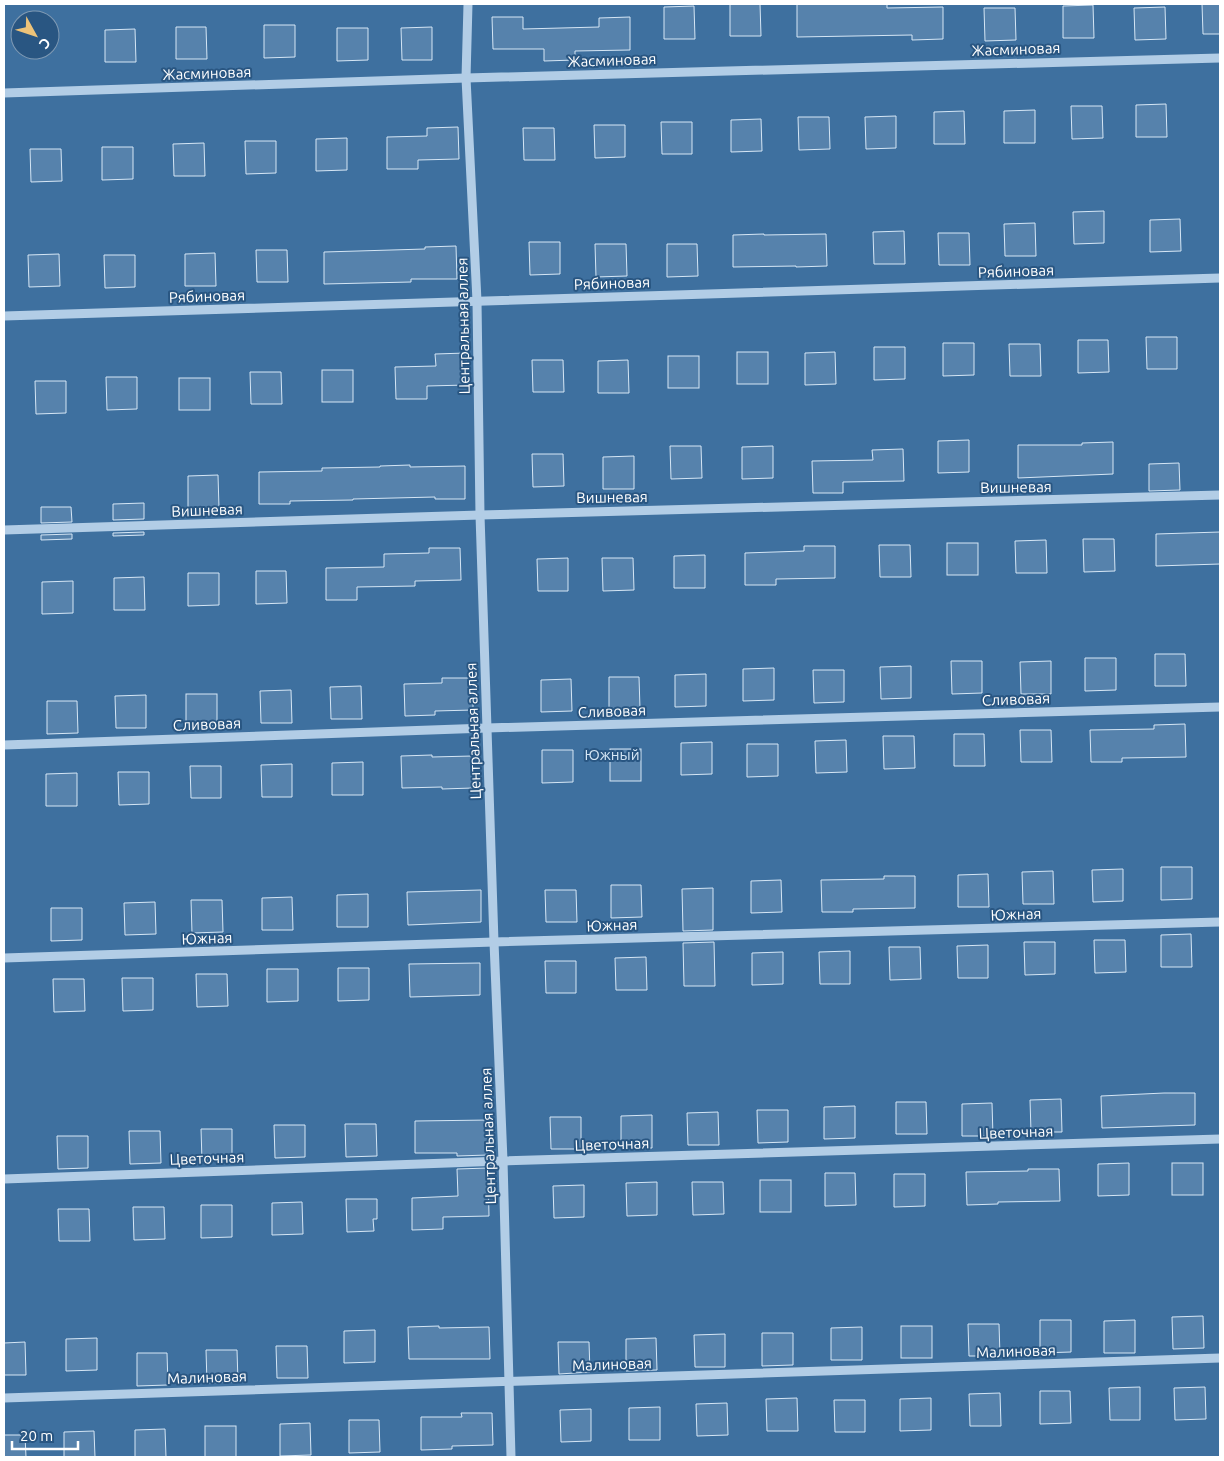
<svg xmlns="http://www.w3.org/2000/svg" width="1224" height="1461" font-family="Ubuntu,sans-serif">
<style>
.green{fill:#3e709f;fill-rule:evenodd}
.building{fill:#5682ac;stroke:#d5e6f5}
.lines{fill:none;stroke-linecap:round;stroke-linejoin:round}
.minor{stroke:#b2cde6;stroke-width:9}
.labels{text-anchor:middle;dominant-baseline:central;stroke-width:4;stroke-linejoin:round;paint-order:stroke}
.street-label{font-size:15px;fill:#fff;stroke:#295682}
.park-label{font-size:15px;fill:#d5e6f5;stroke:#295682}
</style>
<rect width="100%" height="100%" fill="#295682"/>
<path class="green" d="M4,4h1216v1453h-1216zM20,20h30v30h-30z"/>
<g class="building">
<polygon points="730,4 760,4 761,36 730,36"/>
<polygon points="797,4 887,4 887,8 943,7 943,39 912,40 912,35 797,37"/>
<polygon points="1202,4 1220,4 1220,34 1203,34"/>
<polygon points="1093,5 1094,38 1063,38 1063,6"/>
<polygon points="694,6 695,39 664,39 664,7"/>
<polygon points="1165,7 1166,39 1135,40 1134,8"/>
<polygon points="984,8 1015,8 1016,40 985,41"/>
<polygon points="492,17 523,17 523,29 599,27 599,18 630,17 630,50 575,51 575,60 544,61 544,49 493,49"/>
<polygon points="264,25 295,25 295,57 264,58"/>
<polygon points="176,27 206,27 207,59 176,59"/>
<polygon points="432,27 432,60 402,60 401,28"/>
<polygon points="337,28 368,28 368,60 337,61"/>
<polygon points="135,29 136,62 105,62 105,30"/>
<polygon points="1166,104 1167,137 1136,137 1136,105"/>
<polygon points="1071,106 1102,106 1103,138 1072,139"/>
<polygon points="1035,110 1035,143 1004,143 1004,111"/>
<polygon points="964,111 965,144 934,144 934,112"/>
<polygon points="896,116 896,148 866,149 865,117"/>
<polygon points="798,117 829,117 830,149 799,150"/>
<polygon points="761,119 762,151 731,152 731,120"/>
<polygon points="661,122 692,122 692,154 662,154"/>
<polygon points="594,125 625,125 625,157 595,158"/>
<polygon points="458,127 459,159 418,160 418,169 387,169 387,137 427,136 427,128"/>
<polygon points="523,128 554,128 555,160 524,160"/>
<polygon points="347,138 347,170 316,171 316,139"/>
<polygon points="245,141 276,141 276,173 246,174"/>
<polygon points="204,143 205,176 174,176 173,144"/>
<polygon points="102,147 133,147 133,179 102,180"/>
<polygon points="30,149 61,149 62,181 31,182"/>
<polygon points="1104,211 1104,243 1074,244 1073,212"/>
<polygon points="1180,219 1181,251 1150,252 1150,220"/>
<polygon points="1035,223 1036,256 1005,256 1004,224"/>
<polygon points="904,231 905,264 874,264 873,232"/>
<polygon points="938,233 969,233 970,265 939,265"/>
<polygon points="764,234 764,235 826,234 827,266 796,267 796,266 733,267 733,235"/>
<polygon points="529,242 560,242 560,274 530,275"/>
<polygon points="595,244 626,244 627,276 596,277"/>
<polygon points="667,244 697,244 698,276 667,277"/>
<polygon points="456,246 457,279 411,279 411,282 324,284 324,252 425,249 425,247"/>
<polygon points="256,250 287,250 288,282 257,282"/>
<polygon points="215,253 216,286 185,286 185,254"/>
<polygon points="59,254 60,286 29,287 28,255"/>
<polygon points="104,255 135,255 135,287 105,288"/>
<polygon points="1146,337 1177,337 1177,369 1147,369"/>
<polygon points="1078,340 1108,340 1109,372 1078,373"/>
<polygon points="943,343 974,343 974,375 943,376"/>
<polygon points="1009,344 1040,344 1041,376 1010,376"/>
<polygon points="874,347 905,347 905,379 874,380"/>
<rect x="737" y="352" width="31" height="32"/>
<polygon points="835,352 836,384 805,385 805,353"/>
<polygon points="466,353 467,385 427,386 427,399 396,399 395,367 436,366 435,354"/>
<rect x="668" y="356" width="31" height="32"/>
<polygon points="532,360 563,360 564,392 533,392"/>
<polygon points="628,360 629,393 598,393 598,361"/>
<rect x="322" y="370" width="31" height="32"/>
<polygon points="250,372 281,372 282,404 251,404"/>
<polygon points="106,377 137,377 137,409 107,410"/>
<rect x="179" y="378" width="31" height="32"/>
<polygon points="35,381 66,381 66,413 36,414"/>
<polygon points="969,440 969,472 938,473 938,441"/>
<polygon points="1113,442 1113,474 1018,478 1018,445 1082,445 1082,443"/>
<polygon points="670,446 701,446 702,478 671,479"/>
<polygon points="773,446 773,478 742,479 742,447"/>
<polygon points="903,449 904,481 843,482 843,493 813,493 812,461 873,460 872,450"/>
<polygon points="532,454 563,454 564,486 533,487"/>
<polygon points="634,456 634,489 603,489 603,457"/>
<polygon points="1179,463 1180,490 1149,491 1149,464"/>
<polygon points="410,465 410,467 465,466 465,499 435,499 435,497 353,499 353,500 290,501 290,504 259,504 259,472 322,471 322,468 380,467 380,466"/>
<polygon points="218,475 219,508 188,508 188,476"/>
<polygon points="144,503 144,519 113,520 113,504"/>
<polygon points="41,507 71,507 72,522 41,523"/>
<polygon points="144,532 144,535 113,536 113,533"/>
<polygon points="1220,532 1220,564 1156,566 1156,534"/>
<polygon points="72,534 72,539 41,540 41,535"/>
<polygon points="1083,539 1114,539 1115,571 1084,572"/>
<polygon points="1046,540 1047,573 1016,573 1015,541"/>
<rect x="947" y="543" width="31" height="32"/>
<polygon points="879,545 910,545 911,577 880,577"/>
<polygon points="804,546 835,546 835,578 776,579 776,585 745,585 745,553 804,551"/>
<polygon points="429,548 460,548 461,580 415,581 415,586 357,587 357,600 326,600 326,568 384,567 384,554 429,553"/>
<polygon points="705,555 705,588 674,588 674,556"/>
<polygon points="568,558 568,591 538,591 537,559"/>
<polygon points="602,558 633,558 634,590 603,591"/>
<polygon points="256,571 286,571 287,603 256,604"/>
<polygon points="188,573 219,573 219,605 188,606"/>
<polygon points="144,577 145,610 114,610 114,578"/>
<polygon points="73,581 73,613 42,614 42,582"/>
<polygon points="1155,654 1185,654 1186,686 1155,686"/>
<polygon points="1085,658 1116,658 1116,690 1085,691"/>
<polygon points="951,661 982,661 982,693 952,694"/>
<polygon points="1051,661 1051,694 1021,694 1020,662"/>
<polygon points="911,666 911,698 881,699 880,667"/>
<polygon points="774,668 774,700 743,701 743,669"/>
<polygon points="813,670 844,670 844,702 814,703"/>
<polygon points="706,674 706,706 675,707 675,675"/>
<polygon points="609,677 639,677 640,709 609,710"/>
<polygon points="442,678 473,678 473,710 435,711 435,715 405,716 404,684 442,683"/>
<polygon points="571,679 572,711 541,712 541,680"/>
<polygon points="361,686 362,719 331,719 330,687"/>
<polygon points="291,690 292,723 261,723 260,691"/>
<rect x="186" y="694" width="31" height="32"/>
<polygon points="146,695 146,728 116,728 115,696"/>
<polygon points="47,701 77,701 78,733 47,734"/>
<polygon points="1185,724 1186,757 1122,758 1122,762 1091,762 1090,730 1154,729 1154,725"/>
<polygon points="1020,730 1051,730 1052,762 1021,762"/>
<polygon points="954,734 984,734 985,766 954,766"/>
<polygon points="883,736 914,736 915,768 884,769"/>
<polygon points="846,740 847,772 816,773 815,741"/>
<polygon points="712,742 712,774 681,775 681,743"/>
<polygon points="747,744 778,744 778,776 747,777"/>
<rect x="610" y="749" width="31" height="32"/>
<polygon points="542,750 573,750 573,782 542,783"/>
<polygon points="432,755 432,757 472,756 473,788 442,789 442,787 402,788 401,756"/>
<polygon points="363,762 363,795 332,795 332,763"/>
<polygon points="292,764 292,797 262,797 261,765"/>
<polygon points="190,766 221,766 221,798 191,798"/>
<polygon points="118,772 149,772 149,804 119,805"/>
<polygon points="77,773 77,806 46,806 46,774"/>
<polygon points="1161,867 1192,867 1192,899 1161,900"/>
<polygon points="1123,869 1123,901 1093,902 1092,870"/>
<polygon points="1053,871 1054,904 1023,904 1022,872"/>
<polygon points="988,874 989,907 958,907 958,875"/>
<polygon points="884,876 915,876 915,908 853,909 853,912 822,912 821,880 884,879"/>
<polygon points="781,880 782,912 751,913 751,881"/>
<polygon points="611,885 641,885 642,917 611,918"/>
<polygon points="713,888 713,930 683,931 682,889"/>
<polygon points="481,890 481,922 408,925 407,892"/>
<polygon points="545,890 576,890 577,922 546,922"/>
<polygon points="368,894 368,927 337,927 337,895"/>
<polygon points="292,897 293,930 262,930 262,898"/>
<polygon points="191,900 222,900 223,932 192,933"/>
<polygon points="155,902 156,934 125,935 124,903"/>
<polygon points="51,908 82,908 82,940 51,941"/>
<polygon points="1191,934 1192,967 1161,967 1161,935"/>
<polygon points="1094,940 1125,940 1126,972 1095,973"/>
<polygon points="714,942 715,986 684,986 683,943"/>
<polygon points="1024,942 1055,942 1055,974 1025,975"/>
<polygon points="988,945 988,978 958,978 957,946"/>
<polygon points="889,947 920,947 921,979 890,980"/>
<polygon points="850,951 850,984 820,984 819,952"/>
<polygon points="783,952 783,984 752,985 752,953"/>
<polygon points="646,957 647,990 616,990 615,958"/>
<polygon points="545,961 576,961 576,993 546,993"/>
<polygon points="480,963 480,995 410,997 409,964"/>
<polygon points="338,968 369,968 369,1000 338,1001"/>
<polygon points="267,969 298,969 298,1001 267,1002"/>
<polygon points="196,974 227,974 228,1006 197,1007"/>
<polygon points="122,978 153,978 153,1010 123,1011"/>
<polygon points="53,979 84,979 85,1011 54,1012"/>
<polygon points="1164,1093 1195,1093 1195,1125 1102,1128 1101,1096"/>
<polygon points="1061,1099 1062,1132 1031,1132 1030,1100"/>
<polygon points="896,1102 926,1102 927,1134 896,1134"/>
<polygon points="992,1103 993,1136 962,1136 962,1104"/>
<polygon points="855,1106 855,1138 824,1139 824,1107"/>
<polygon points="757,1110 788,1110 788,1142 758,1143"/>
<polygon points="718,1112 719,1145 688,1145 687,1113"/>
<polygon points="652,1115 652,1148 621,1148 621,1116"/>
<polygon points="550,1117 581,1117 581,1149 551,1149"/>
<polygon points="490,1120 490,1153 488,1153 488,1155 457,1156 457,1153 415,1153 415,1121"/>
<polygon points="345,1124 376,1124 377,1156 346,1157"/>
<polygon points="274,1125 305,1125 305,1157 275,1158"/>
<polygon points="201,1129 232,1129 232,1161 202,1161"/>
<polygon points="129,1131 160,1131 161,1163 130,1164"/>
<polygon points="57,1136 88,1136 88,1168 58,1169"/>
<polygon points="1129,1163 1129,1195 1098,1196 1098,1164"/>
<rect x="1172" y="1163" width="31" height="32"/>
<polygon points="488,1168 489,1216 443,1217 443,1229 412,1230 412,1198 458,1196 457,1169"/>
<polygon points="1028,1169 1059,1169 1060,1201 998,1202 998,1204 967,1205 966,1172 1028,1171"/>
<polygon points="825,1173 855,1173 856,1205 825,1206"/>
<polygon points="894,1174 925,1174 925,1206 894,1207"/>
<rect x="760" y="1180" width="31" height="32"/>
<polygon points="657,1182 657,1215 627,1216 626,1183"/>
<polygon points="692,1182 723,1182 724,1214 693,1215"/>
<polygon points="584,1185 584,1217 554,1218 553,1186"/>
<polygon points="346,1199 377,1199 377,1219 373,1219 374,1231 347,1232"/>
<polygon points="302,1202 303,1234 272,1235 272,1203"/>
<polygon points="201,1205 232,1205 232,1237 201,1238"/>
<polygon points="133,1207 164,1207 165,1239 134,1240"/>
<polygon points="58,1209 89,1209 90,1241 59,1241"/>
<polygon points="1203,1316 1204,1348 1173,1349 1172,1317"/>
<polygon points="1040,1320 1071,1320 1071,1352 1040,1353"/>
<polygon points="1135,1320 1135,1353 1104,1353 1104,1321"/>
<polygon points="968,1324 999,1324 1000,1356 969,1356"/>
<polygon points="439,1326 439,1328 489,1327 490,1359 409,1359 408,1327"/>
<rect x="901" y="1326" width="31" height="32"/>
<polygon points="862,1327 862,1360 831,1360 831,1328"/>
<polygon points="375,1330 375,1362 344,1363 344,1331"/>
<polygon points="762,1333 793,1333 793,1365 762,1366"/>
<polygon points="725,1334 725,1367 695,1367 694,1335"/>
<polygon points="97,1338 97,1370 66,1371 66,1339"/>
<polygon points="656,1338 657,1370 626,1371 626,1339"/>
<polygon points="25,1342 26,1375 4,1375 4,1343"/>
<polygon points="558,1342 589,1342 590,1372 559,1374"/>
<polygon points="276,1346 307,1346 308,1378 277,1378"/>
<polygon points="206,1350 237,1350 238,1382 207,1383"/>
<polygon points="137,1353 167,1353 168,1385 137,1386"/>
<polygon points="1140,1387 1140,1420 1110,1420 1109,1388"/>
<polygon points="1205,1387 1206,1419 1175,1420 1174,1388"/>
<polygon points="1040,1391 1070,1391 1071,1423 1040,1424"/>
<polygon points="1000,1393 1001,1426 970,1426 969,1394"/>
<polygon points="797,1398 798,1431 767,1431 766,1399"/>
<polygon points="931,1398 931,1430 900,1431 900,1399"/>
<polygon points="834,1400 865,1400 865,1432 835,1432"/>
<polygon points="727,1403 728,1435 697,1436 696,1404"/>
<polygon points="660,1407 660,1440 629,1440 629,1408"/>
<polygon points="591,1409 591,1441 561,1442 560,1410"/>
<polygon points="461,1413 492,1413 493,1445 452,1446 452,1449 421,1450 421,1417 462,1417"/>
<polygon points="349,1420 379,1420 380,1452 349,1453"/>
<polygon points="310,1423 311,1455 280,1456 280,1424"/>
<rect x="205" y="1426" width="31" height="31"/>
<polygon points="165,1429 166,1457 135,1457 135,1430"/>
<polygon points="94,1431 95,1457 64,1457 64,1432"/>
<polygon points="4,1435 25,1435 26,1457 4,1457"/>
</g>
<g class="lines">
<g class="minor">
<polyline points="468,4 466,78 477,301 480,515 494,942 503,1161 511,1457"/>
<polyline points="4,93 466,78 1220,58"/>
<polyline points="4,316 1220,278"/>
<polyline points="4,530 480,515 1220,495"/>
<polyline points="4,745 487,728 1220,707"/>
<polyline points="4,958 494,942 1220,922"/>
<polyline points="4,1179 503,1161 1220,1139"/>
<polyline points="4,1398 1220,1358"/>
</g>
</g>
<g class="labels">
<g class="street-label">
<text transform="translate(1016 49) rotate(-2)">Жасминовая</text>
<text transform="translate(612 60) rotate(-2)">Жасминовая</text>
<text transform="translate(207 73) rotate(-2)">Жасминовая</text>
<text transform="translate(1016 271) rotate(-2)">Рябиновая</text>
<text transform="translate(612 283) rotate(-2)">Рябиновая</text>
<text transform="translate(207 296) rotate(-2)">Рябиновая</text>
<text transform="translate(463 326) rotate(-91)">Центральная аллея</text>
<text transform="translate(1016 487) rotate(-1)">Вишневая</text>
<text transform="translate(612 497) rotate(-1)">Вишневая</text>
<text transform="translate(207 510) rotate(-2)">Вишневая</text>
<text transform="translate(1016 699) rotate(-2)">Сливовая</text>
<text transform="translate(612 711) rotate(-2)">Сливовая</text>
<text transform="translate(207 724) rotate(-2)">Сливовая</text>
<text transform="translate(473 731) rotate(-92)">Центральная аллея</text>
<text transform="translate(1016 914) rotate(-2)">Южная</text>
<text transform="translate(612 925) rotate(-2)">Южная</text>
<text transform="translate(207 938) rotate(-2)">Южная</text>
<text transform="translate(1016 1132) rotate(-2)">Цветочная</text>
<text transform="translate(488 1136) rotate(-92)">Центральная аллея</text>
<text transform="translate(612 1144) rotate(-2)">Цветочная</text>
<text transform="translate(207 1158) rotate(-2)">Цветочная</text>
<text transform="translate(1016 1351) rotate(-2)">Малиновая</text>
<text transform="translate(612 1364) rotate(-2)">Малиновая</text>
<text transform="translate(207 1377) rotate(-2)">Малиновая</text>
</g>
<g class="park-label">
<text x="612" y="754">Южный</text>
</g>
</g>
<rect width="1224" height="1461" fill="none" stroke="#ffffff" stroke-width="10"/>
<g transform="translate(35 35) rotate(130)"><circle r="24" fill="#295682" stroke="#7f9ab4"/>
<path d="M0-4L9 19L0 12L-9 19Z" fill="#edc379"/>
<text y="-8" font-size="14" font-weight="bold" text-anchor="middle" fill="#ffffff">С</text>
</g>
<path d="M12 1441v8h66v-8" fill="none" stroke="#ffffff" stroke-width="2.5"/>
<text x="20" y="1441" font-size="15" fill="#ffffff" stroke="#295682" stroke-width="4" paint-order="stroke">20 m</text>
</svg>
